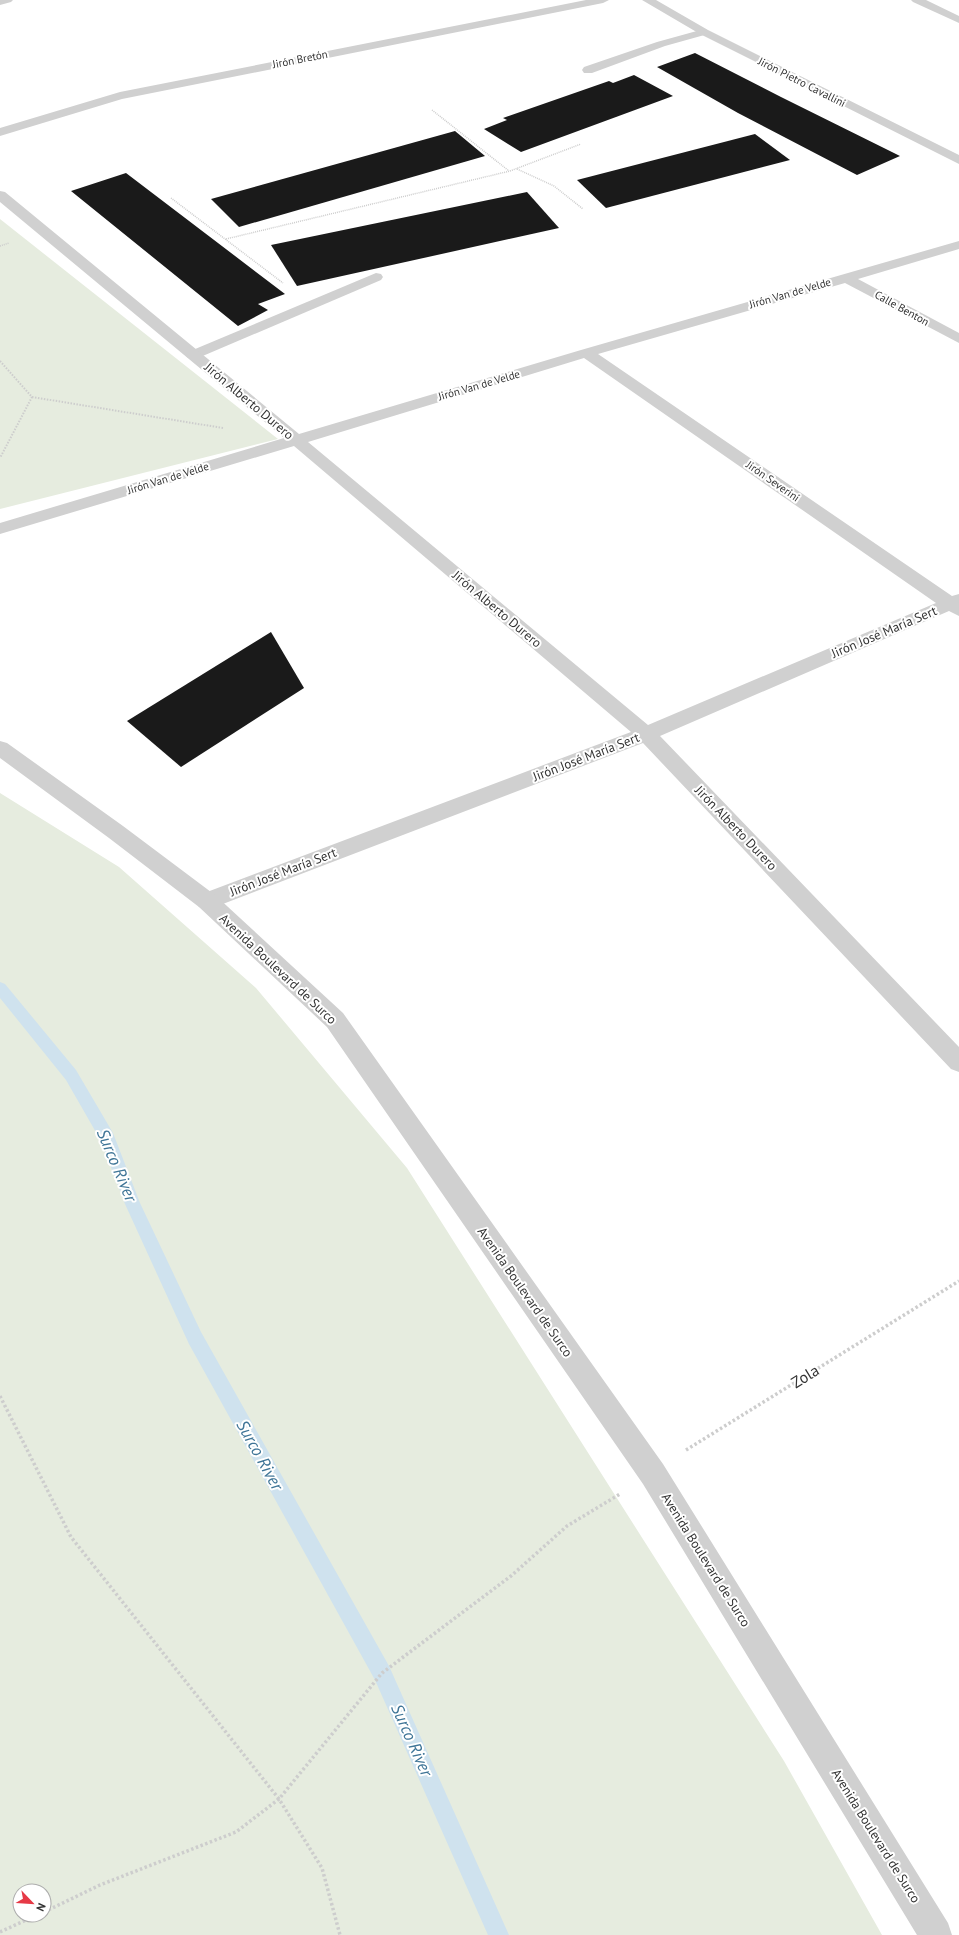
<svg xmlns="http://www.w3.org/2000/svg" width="959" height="1935" font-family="'PT Sans',sans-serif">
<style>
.green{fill:#e6ecdf;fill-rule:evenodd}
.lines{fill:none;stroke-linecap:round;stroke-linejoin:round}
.stream{fill:#cfe2ee;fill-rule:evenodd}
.building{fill:#1a1a1a}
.path-far2{stroke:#cdcdcd;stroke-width:1.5;stroke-dasharray:1 1;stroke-linecap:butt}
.path-far1{stroke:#cdcdcd;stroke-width:2;stroke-dasharray:1.5 1.5;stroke-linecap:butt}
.path{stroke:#cdcdcd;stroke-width:3.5;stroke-dasharray:2.5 2.5;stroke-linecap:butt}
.service{fill:#d0d0d0;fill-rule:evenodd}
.minor{fill:#d0d0d0;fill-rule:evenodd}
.tertiary{fill:#d0d0d0;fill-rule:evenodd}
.labels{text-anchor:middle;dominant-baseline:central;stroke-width:4;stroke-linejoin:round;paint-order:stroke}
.far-street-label{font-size:11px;fill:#333;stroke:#fff}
.street-label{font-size:13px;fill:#333;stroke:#fff}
.near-street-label{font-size:16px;fill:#333;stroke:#fff}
.near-water-label{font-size:17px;font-style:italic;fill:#3f7597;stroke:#fff}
</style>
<rect width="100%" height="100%" fill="#fff"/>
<g class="green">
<polygon points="0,219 278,439 0,509"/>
<path d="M0,793l119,74 137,121 151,180 377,593 98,174h-882zM20,1891h24v24h-24z"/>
</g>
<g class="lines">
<polygon class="stream" points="0,982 5,984 76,1070 113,1133 140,1203 201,1332 389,1666 509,1935 488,1935 375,1680 189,1344 125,1204 101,1141 66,1080 0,998"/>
</g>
<g class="building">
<polygon points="695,53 781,97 900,156 857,175 738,113 657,67"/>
<polygon points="634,75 673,96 521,152 484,129 507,120 503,118 609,81 613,83"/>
<polygon points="455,131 485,156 239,227 211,199"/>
<polygon points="755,134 790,160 606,208 577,180"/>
<polygon points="126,173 285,294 258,304 268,310 238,326 71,191"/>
<polygon points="527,192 559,228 297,286 271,245"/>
<polygon points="271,632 304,688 181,767 127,721"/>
</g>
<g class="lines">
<g class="path-far2">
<polyline points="432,110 509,171"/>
<polyline points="517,169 554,186 583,209"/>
<polyline points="171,198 283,283"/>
<polyline points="226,239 510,171 581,144"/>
<polyline points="0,246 9,243"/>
</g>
<g class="path-far1">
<polyline points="0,361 32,397 0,458"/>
<polyline points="32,397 223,428"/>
</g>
<g class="path">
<polyline points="0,1396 71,1537 279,1799 322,1868 340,1935"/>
<polyline points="686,1450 959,1281"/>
<polyline points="44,1912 100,1885 236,1832 279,1799 382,1673 511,1576 567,1526 620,1494"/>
<polyline points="0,1932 37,1915"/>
</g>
<g class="service">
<polygon points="704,29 710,32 708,34 665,46 592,73 584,73 582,70 584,67 657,42"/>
<polygon points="376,273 381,274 383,277 381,280 198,358 188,358 185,355 188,352"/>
</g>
<g class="minor">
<polygon points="586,0 609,0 603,3 122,99 0,136 0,128 120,92"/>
<polygon points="642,0 656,0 708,30 959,155 959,164 700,34"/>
<polygon points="911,0 926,0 959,16 959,23 913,2"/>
<path d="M0,191l5,1 294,242 282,-84 378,-109v8l-101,30 101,54v10l-114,-60 -247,71 354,242 7,-2v22l-10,-5 -289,125 299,311v25l-8,-3 -308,-326 -428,164 -8,2 -8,-2 -3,-6 3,-6 432,-163 -337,-286 -294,88v-11l284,-85 -284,-236zM584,358l352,245 -288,122 -340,-283z"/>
</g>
<g class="tertiary">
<polygon points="0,0 13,0 11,2 0,5"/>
<polygon points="0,741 7,743 123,826 215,895 343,1013 663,1464 948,1923 952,1935 917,1935 643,1484 327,1027 199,907 109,838 0,758"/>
</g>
</g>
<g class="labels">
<g class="far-street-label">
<text transform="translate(300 59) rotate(-11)">Jirón Bretón</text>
<text transform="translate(802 82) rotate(27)">Jirón Pietro Cavallini</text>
<text transform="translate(790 293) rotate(-16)">Jirón Van de Velde</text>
<text transform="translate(902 308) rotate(29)">Calle Benton</text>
<text transform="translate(479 385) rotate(-16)">Jirón Van de Velde</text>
<text transform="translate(168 478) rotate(-17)">Jirón Van de Velde</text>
<text transform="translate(773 481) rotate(35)">Jirón Severini</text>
</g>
<g class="street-label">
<text transform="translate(249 401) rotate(40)">Jirón Alberto Durero</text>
<text transform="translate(497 609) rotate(40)">Jirón Alberto Durero</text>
<text transform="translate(884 632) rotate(-23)">Jirón José María Sert</text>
<text transform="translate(586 757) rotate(-21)">Jirón José María Sert</text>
<text transform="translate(736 828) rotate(46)">Jirón Alberto Durero</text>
<text transform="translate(283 872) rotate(-21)">Jirón José María Sert</text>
<text transform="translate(278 969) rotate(43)">Avenida Boulevard de Surco</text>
<text transform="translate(525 1292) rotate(55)">Avenida Boulevard de Surco</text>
<text transform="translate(706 1560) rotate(58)">Avenida Boulevard de Surco</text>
<text transform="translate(876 1836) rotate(58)">Avenida Boulevard de Surco</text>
</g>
<g class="near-street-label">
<text transform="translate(805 1376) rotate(-32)">Zola</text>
</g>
<g class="near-water-label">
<text transform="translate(117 1165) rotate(67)">Surco River</text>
<text transform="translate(260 1455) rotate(61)">Surco River</text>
<text transform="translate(412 1740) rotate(66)">Surco River</text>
</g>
</g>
<g transform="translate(32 1903) rotate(115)"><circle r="19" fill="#ffffff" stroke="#adadad"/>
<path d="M0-3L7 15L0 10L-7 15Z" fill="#e63946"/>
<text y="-6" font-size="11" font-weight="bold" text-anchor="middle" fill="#333333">N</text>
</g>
</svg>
